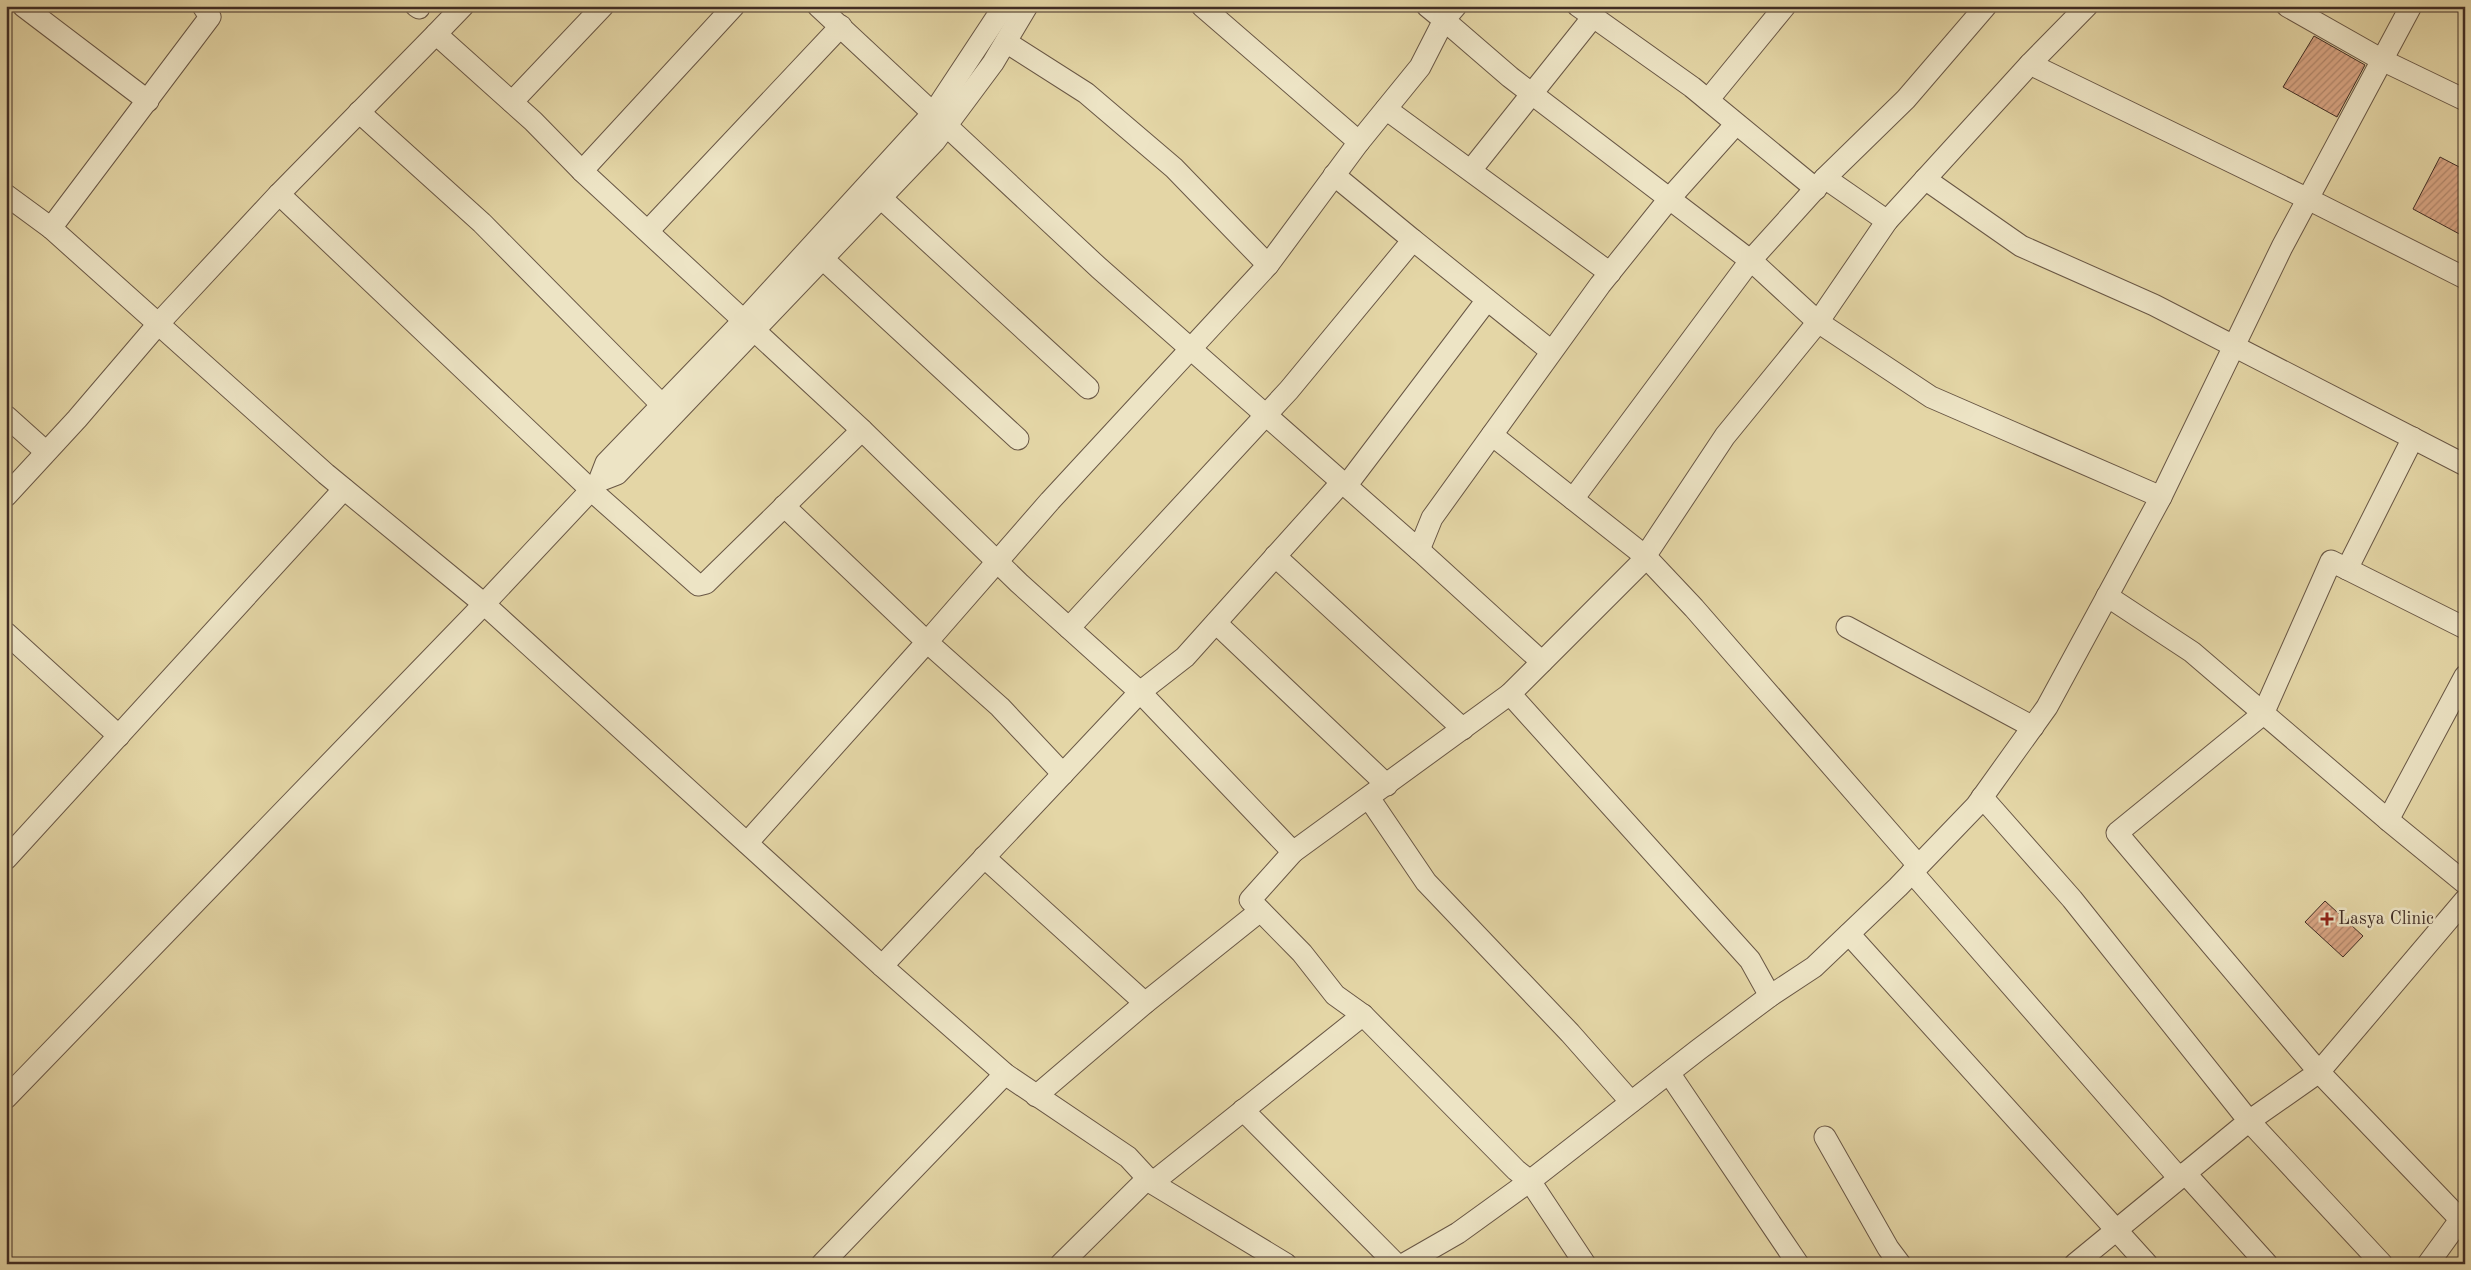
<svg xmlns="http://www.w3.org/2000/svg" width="2471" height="1270" font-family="'Old Standard TT',serif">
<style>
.building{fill:url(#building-hatch);stroke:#402d25}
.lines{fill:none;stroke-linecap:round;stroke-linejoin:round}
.minor-casing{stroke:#695745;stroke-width:23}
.minor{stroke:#ede4c5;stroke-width:21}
.poi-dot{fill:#8f2418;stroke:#ede4c5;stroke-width:2}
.labels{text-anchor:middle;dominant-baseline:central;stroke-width:5;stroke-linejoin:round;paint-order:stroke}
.poi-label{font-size:18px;fill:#402d25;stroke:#ede4c5;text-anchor:start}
</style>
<defs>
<pattern id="building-hatch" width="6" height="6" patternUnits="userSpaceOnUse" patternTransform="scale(1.25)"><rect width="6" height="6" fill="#daa786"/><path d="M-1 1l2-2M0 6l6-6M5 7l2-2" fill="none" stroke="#b2886d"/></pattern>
</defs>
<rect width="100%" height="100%" fill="#e4d6a6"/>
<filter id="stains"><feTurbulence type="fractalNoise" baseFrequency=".004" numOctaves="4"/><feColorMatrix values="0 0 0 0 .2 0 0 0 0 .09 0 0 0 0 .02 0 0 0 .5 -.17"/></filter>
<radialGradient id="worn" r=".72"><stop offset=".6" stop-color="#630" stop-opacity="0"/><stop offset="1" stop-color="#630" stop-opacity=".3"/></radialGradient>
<g class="building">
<polygon points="2314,36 2365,65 2337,117 2283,87"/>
<polygon points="2440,157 2465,170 2465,237 2413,209"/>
<polygon points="2325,901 2363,936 2343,957 2305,922"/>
</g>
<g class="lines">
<g class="minor-casing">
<g id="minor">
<polyline points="23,6 148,101"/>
<polyline points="416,6 419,8"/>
<polyline points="818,6 1099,268 1419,550 1432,518 1600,285 1669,199 1736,124"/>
<polyline points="1427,6 1444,20 1456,6"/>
<polyline points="1578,6 1692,87 1816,189"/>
<polyline points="2287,6 2384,61 2465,100"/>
<polyline points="436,34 463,6"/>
<polyline points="1006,42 1086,93 1174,168 1268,265 1359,142 1202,6"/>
<polyline points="2030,64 2308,199 2465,278"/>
<polyline points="1708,100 1785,6"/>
<polyline points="512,102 603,6"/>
<polyline points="1386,109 1610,273"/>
<polyline points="359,112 482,223 662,405"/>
<polyline points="1359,142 1420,67 1444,20 1510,77 1755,264 1818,322 1931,397 2161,497"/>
<polyline points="1471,170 1593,17"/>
<polyline points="582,171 734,6"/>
<polyline points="1925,179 2021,246 2154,305 2465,465"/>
<polyline points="279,194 591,490 698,585 706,583 862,430"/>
<polyline points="6,195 51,228 326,474 484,604 882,966 1005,1074 1128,1157 1152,1183 1286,1264"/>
<polyline points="881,198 1088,388"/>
<polyline points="1887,221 2030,64 2087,6"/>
<polyline points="51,228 210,17 203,6"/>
<polyline points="648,231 841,26"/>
<polyline points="1413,240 1551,351"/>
<polyline points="823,259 1018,439"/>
<polyline points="6,416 45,451"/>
<polyline points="1492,435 1645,556 1694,608 1918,865"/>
<polyline points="599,481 617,474 935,141 993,63 1027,6"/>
<polyline points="1346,486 1487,300"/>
<polyline points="6,496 77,419 159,323 279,194 436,34 533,121 582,171 862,430 1019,583 1140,692 1293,852 1510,694 1750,960 1770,996"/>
<polyline points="1573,499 1750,261 1825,178"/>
<polyline points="1419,550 1542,662"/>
<polyline points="1275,556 1463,729"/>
<polyline points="2347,569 2413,438"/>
<polyline points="2107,596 2192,652 2388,820 2465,883"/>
<polyline points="1216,623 1387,785"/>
<polyline points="1847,627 2033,727"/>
<polyline points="1069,628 1289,390 1413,240 1334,175"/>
<polyline points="6,633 119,736"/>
<polyline points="1510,694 1640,564 1725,436 1818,322 1887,221 1825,178 1906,99 1986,6"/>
<polyline points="1063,774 1000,707 927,642 1050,501 1268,265"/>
<polyline points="1982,797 2072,899 2249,1121 2075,1264"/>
<polyline points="1369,798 1426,882 1570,1033 1631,1102"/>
<polyline points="2388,820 2465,676"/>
<polyline points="747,843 927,642 784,506"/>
<polyline points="1293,852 1250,900 1302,953 1335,995 1363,1015 1516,1170 1530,1181 1585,1264"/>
<polyline points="984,857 1145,1003"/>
<polyline points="6,859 344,489"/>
<polyline points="1912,872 2179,1178"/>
<polyline points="1849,934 2147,1264"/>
<polyline points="882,966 1140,692 1185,657 1342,482"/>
<polyline points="1669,1073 1798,1264"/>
<polyline points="1036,1096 1145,1003 1260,911"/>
<polyline points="6,1098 484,604 591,490 599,481 606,463 744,320 934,112 1004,6"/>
<polyline points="1243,1110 1396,1264"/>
<polyline points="1825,1137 1888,1248 1900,1264"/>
<polyline points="2185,1173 2267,1264"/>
<polyline points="1152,1183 1363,1015"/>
<polyline points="2460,1219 2319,1072 2465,900"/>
<polyline points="822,1264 1005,1074"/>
<polyline points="1061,1264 1148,1178"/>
<polyline points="1404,1264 1458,1233 1530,1181 1698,1050 1770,996 1814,967 1898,887 1976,806 2047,707 2161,497 2282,247 2411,6"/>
<polyline points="2382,1264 2249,1121 2319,1072 2117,833 2263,714 2331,561 2465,628"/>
<polyline points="2428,1264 2465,1213"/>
</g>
</g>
<use href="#minor" class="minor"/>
</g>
<path class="poi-dot" d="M2324.5 911.5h5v5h5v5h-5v5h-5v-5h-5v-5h5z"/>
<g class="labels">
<g class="poi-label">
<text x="2338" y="919">Lasya Clinic</text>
</g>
</g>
<rect width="2471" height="1270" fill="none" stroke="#e4d6a6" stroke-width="25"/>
<rect x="8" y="8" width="2456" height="1255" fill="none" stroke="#402d25" stroke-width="2.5"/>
<rect x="12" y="12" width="2446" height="1245" fill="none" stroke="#402d25"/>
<rect width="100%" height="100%" filter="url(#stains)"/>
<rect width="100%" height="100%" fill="url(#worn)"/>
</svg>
